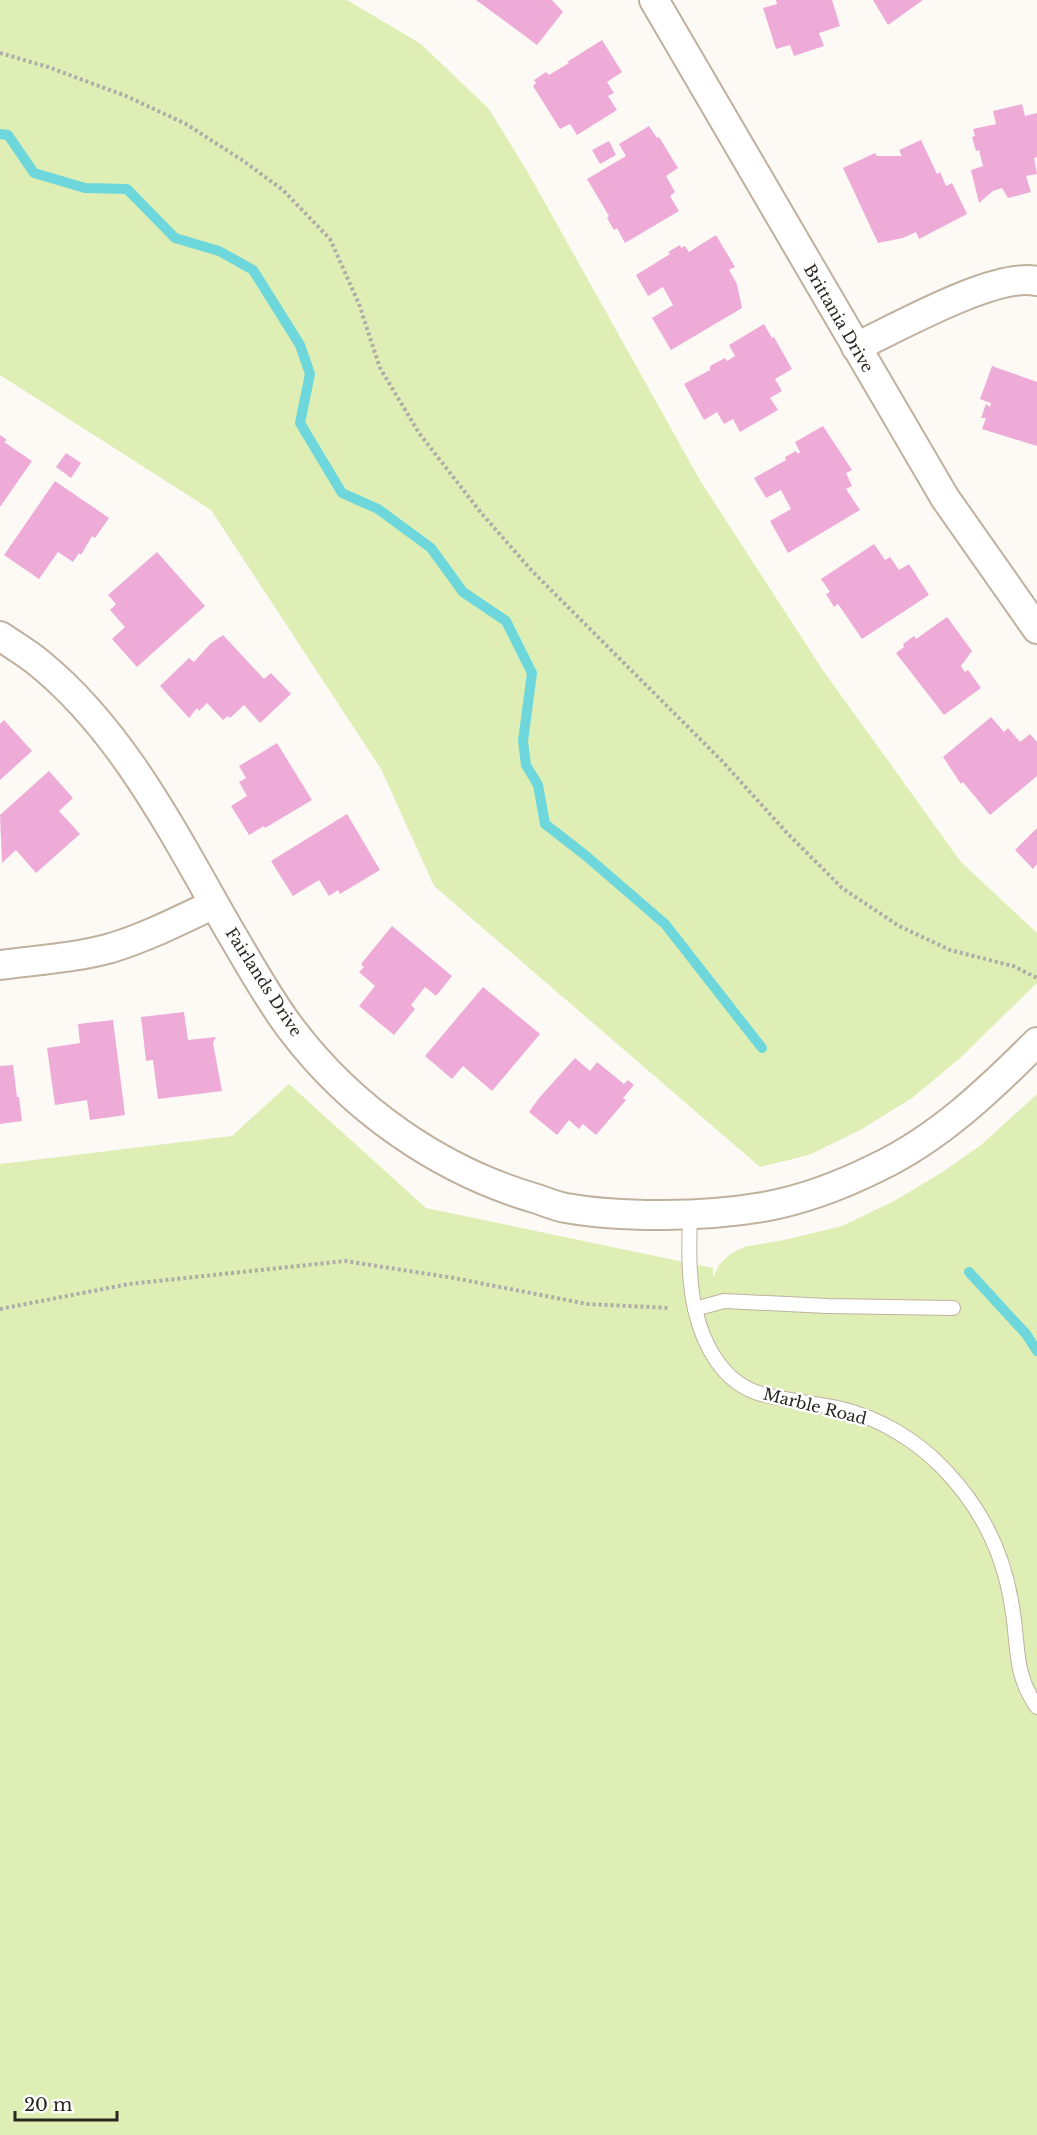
<svg xmlns="http://www.w3.org/2000/svg" width="1037" height="2135" font-family="'Libre Baskerville',serif">
<style>
.green{fill:#deeeb5}
.lines{fill:none;stroke-linecap:round;stroke-linejoin:round}
.stream{stroke:#6ed7dc;stroke-width:10}
.building{fill:#efabd8}
.service-casing{stroke:#c0b19f;stroke-width:16}
.minor-casing{stroke:#c0b19f;stroke-width:32}
.path{stroke:#b0aca7;stroke-width:4;stroke-dasharray:3 3;stroke-linecap:butt}
.service{stroke:#fff;stroke-width:14}
.minor{stroke:#fff;stroke-width:28}
.labels{text-anchor:middle;dominant-baseline:central;stroke-width:5;stroke-linejoin:round;paint-order:stroke}
.street-label{font-size:16px;fill:#2b261f;stroke:#fff}
</style>
<rect width="100%" height="100%" fill="#fdfaf6"/>
<g class="green">
<polygon points="0,0 347,0 421,44 489,109 530,176 701,482 822,669 961,862 1037,933 1037,983 959,1059 912,1098 862,1129 809,1155 760,1167 434,886 381,769 211,510 0,375"/>
<polygon points="289,1084 426,1208 713,1268 713,1278 719,1265 730,1254 744,1247 784,1240 842,1226 894,1201 941,1173 981,1145 1037,1094 1037,2135 0,2135 0,1164 232,1136"/>
</g>
<g class="lines">
<g class="stream">
<polyline points="0,134 8,135 34,173 85,188 127,189 175,238 219,251 253,270 300,345 310,374 300,423 342,493 378,509 431,548 463,592 506,621 532,673 523,741 526,765 538,785 545,824 585,855 665,924 762,1048"/>
<polyline points="969,1272 1026,1334 1037,1351"/>
</g>
</g>
<g class="building">
<polygon points="476,0 552,0 563,12 537,45"/>
<polygon points="776,0 832,0 840,26 819,33 824,46 794,56 790,45 776,49 763,8 777,4"/>
<polygon points="873,0 923,0 888,25"/>
<polygon points="602,40 622,72 607,82 614,93 608,96 617,110 577,135 570,124 560,129 533,86 536,83 534,80 546,72 549,75 569,63 567,62"/>
<polygon points="1022,104 1025,116 1037,113 1037,157 1034,158 1037,174 1026,176 1031,192 1008,198 1002,188 993,191 979,203 971,170 983,166 979,150 976,151 972,137 975,136 973,129 996,124 993,111"/>
<polygon points="649,126 657,138 659,137 678,168 666,176 675,192 670,196 679,211 625,243 617,228 614,230 607,218 609,216 587,179 626,156 619,144"/>
<polygon points="921,140 937,174 940,172 946,186 952,183 967,214 919,239 916,232 903,238 878,243 843,168 875,153 877,156 902,156 899,150"/>
<polygon points="609,141 616,155 600,164 592,150"/>
<polygon points="716,235 735,267 729,270 737,284 742,308 671,350 652,318 673,305 663,287 648,296 636,275 670,254 668,252 680,245 681,248 685,246 689,252"/>
<polygon points="764,324 772,338 774,337 792,369 775,379 782,391 770,398 778,410 740,432 733,419 724,424 717,412 704,420 684,384 710,370 710,366 725,358 727,361 735,356 729,345"/>
<polygon points="992,366 1037,382 1037,446 982,429 986,418 981,418 986,404 990,407 991,403 980,399"/>
<polygon points="823,426 852,470 846,473 852,486 846,489 860,510 788,553 770,521 791,509 781,490 766,498 754,478 786,460 785,457 796,451 798,454 800,452 795,442"/>
<polygon points="0,435 7,440 4,442 32,461 0,507"/>
<polygon points="66,453 81,463 71,478 56,467"/>
<polygon points="55,481 109,518 95,538 92,536 81,555 79,553 73,562 58,552 39,579 4,555"/>
<polygon points="874,544 885,560 890,557 899,570 909,564 929,595 862,639 838,604 834,607 826,594 830,592 821,579"/>
<polygon points="157,552 205,606 137,667 112,639 125,627 110,610 116,604 108,595"/>
<polygon points="947,617 972,651 961,666 965,672 968,670 981,688 944,715 896,653 904,647 903,644 914,636 916,639"/>
<polygon points="223,635 264,679 271,673 291,694 260,723 244,705 230,718 228,716 223,720 207,703 199,711 197,708 189,718 160,686 189,658 194,662 210,644"/>
<polygon points="991,717 1004,732 1008,728 1020,742 1030,734 1037,742 1037,776 990,815 963,782 961,784 943,757"/>
<polygon points="4,720 32,751 0,780 0,724"/>
<polygon points="277,743 312,800 265,828 264,826 249,835 231,806 247,796 239,782 246,778 239,766"/>
<polygon points="49,771 73,798 59,811 80,834 36,873 16,850 2,863 0,815"/>
<polygon points="347,814 380,870 340,894 338,890 329,896 319,880 293,896 271,861"/>
<polygon points="1037,828 1037,864 1033,869 1015,850"/>
<polygon points="392,926 452,976 436,996 425,987 411,1005 415,1009 394,1035 359,1006 375,986 359,972 364,967 361,964"/>
<polygon points="483,987 540,1034 492,1091 463,1066 452,1079 425,1056"/>
<polygon points="184,1012 188,1040 216,1037 213,1043 222,1091 158,1099 153,1060 146,1061 141,1017"/>
<polygon points="113,1020 125,1115 90,1120 87,1100 55,1105 47,1048 80,1043 78,1024"/>
<polygon points="575,1058 590,1071 597,1062 624,1084 628,1080 634,1085 623,1098 626,1100 596,1135 583,1124 579,1129 569,1120 557,1135 529,1112 539,1098"/>
<polygon points="13,1065 17,1097 19,1097 22,1121 0,1124 0,1066"/>
</g>
<g class="lines">
<g class="service-casing">
<g id="service">
<path d="M690,1214c-1,32 -2,64 5,95 8,36 28,74 66,85 27,7 54,9 81,15 37,9 74,31 101,59 38,39 61,85 69,139 7,38 1,66 25,100"/>
<polyline points="695,1309 724,1301 827,1306 953,1308"/>
</g>
</g>
<g class="minor-casing">
<g id="minor">
<polyline points="654,0 945,498 1037,629"/>
<path d="M856,347c41,-19 139,-75 181,-66"/>
<path d="M0,636c13,9 27,17 39,27 86,70 137,175 192,270 19,32 38,67 61,97 60,79 147,140 242,168 10,3 21,8 32,10 57,10 139,9 197,-1 40,-7 79,-22 115,-40 61,-29 112,-78 159,-125"/>
<path d="M0,965c37,-5 75,-7 111,-17 36,-11 69,-28 103,-44"/>
</g>
</g>
<g class="path">
<polyline points="0,53 48,67 126,96 186,124 242,160 283,190 330,239 359,304 380,368 419,433 482,514 533,572 722,761 787,833 842,888 899,926 950,950 1013,966 1037,978"/>
<polyline points="0,1309 129,1284 345,1261 454,1278 587,1304 670,1308"/>
</g>
<use href="#service" class="service"/>
<use href="#minor" class="minor"/>
</g>
<g class="labels">
<g class="street-label">
<text transform="translate(839 318) rotate(60)">Brittania Drive</text>
<text transform="translate(264 982) rotate(57)">Fairlands Drive</text>
<text transform="translate(815 1406) rotate(14)">Marble Road</text>
</g>
</g>
<path d="M15 2111v9h102v-9" fill="none" stroke="#2b261f" stroke-width="3"/>
<text x="24" y="2111" font-size="18" fill="#2b261f" stroke="#ffffff" stroke-width="4.5" paint-order="stroke">20 m</text>
</svg>
